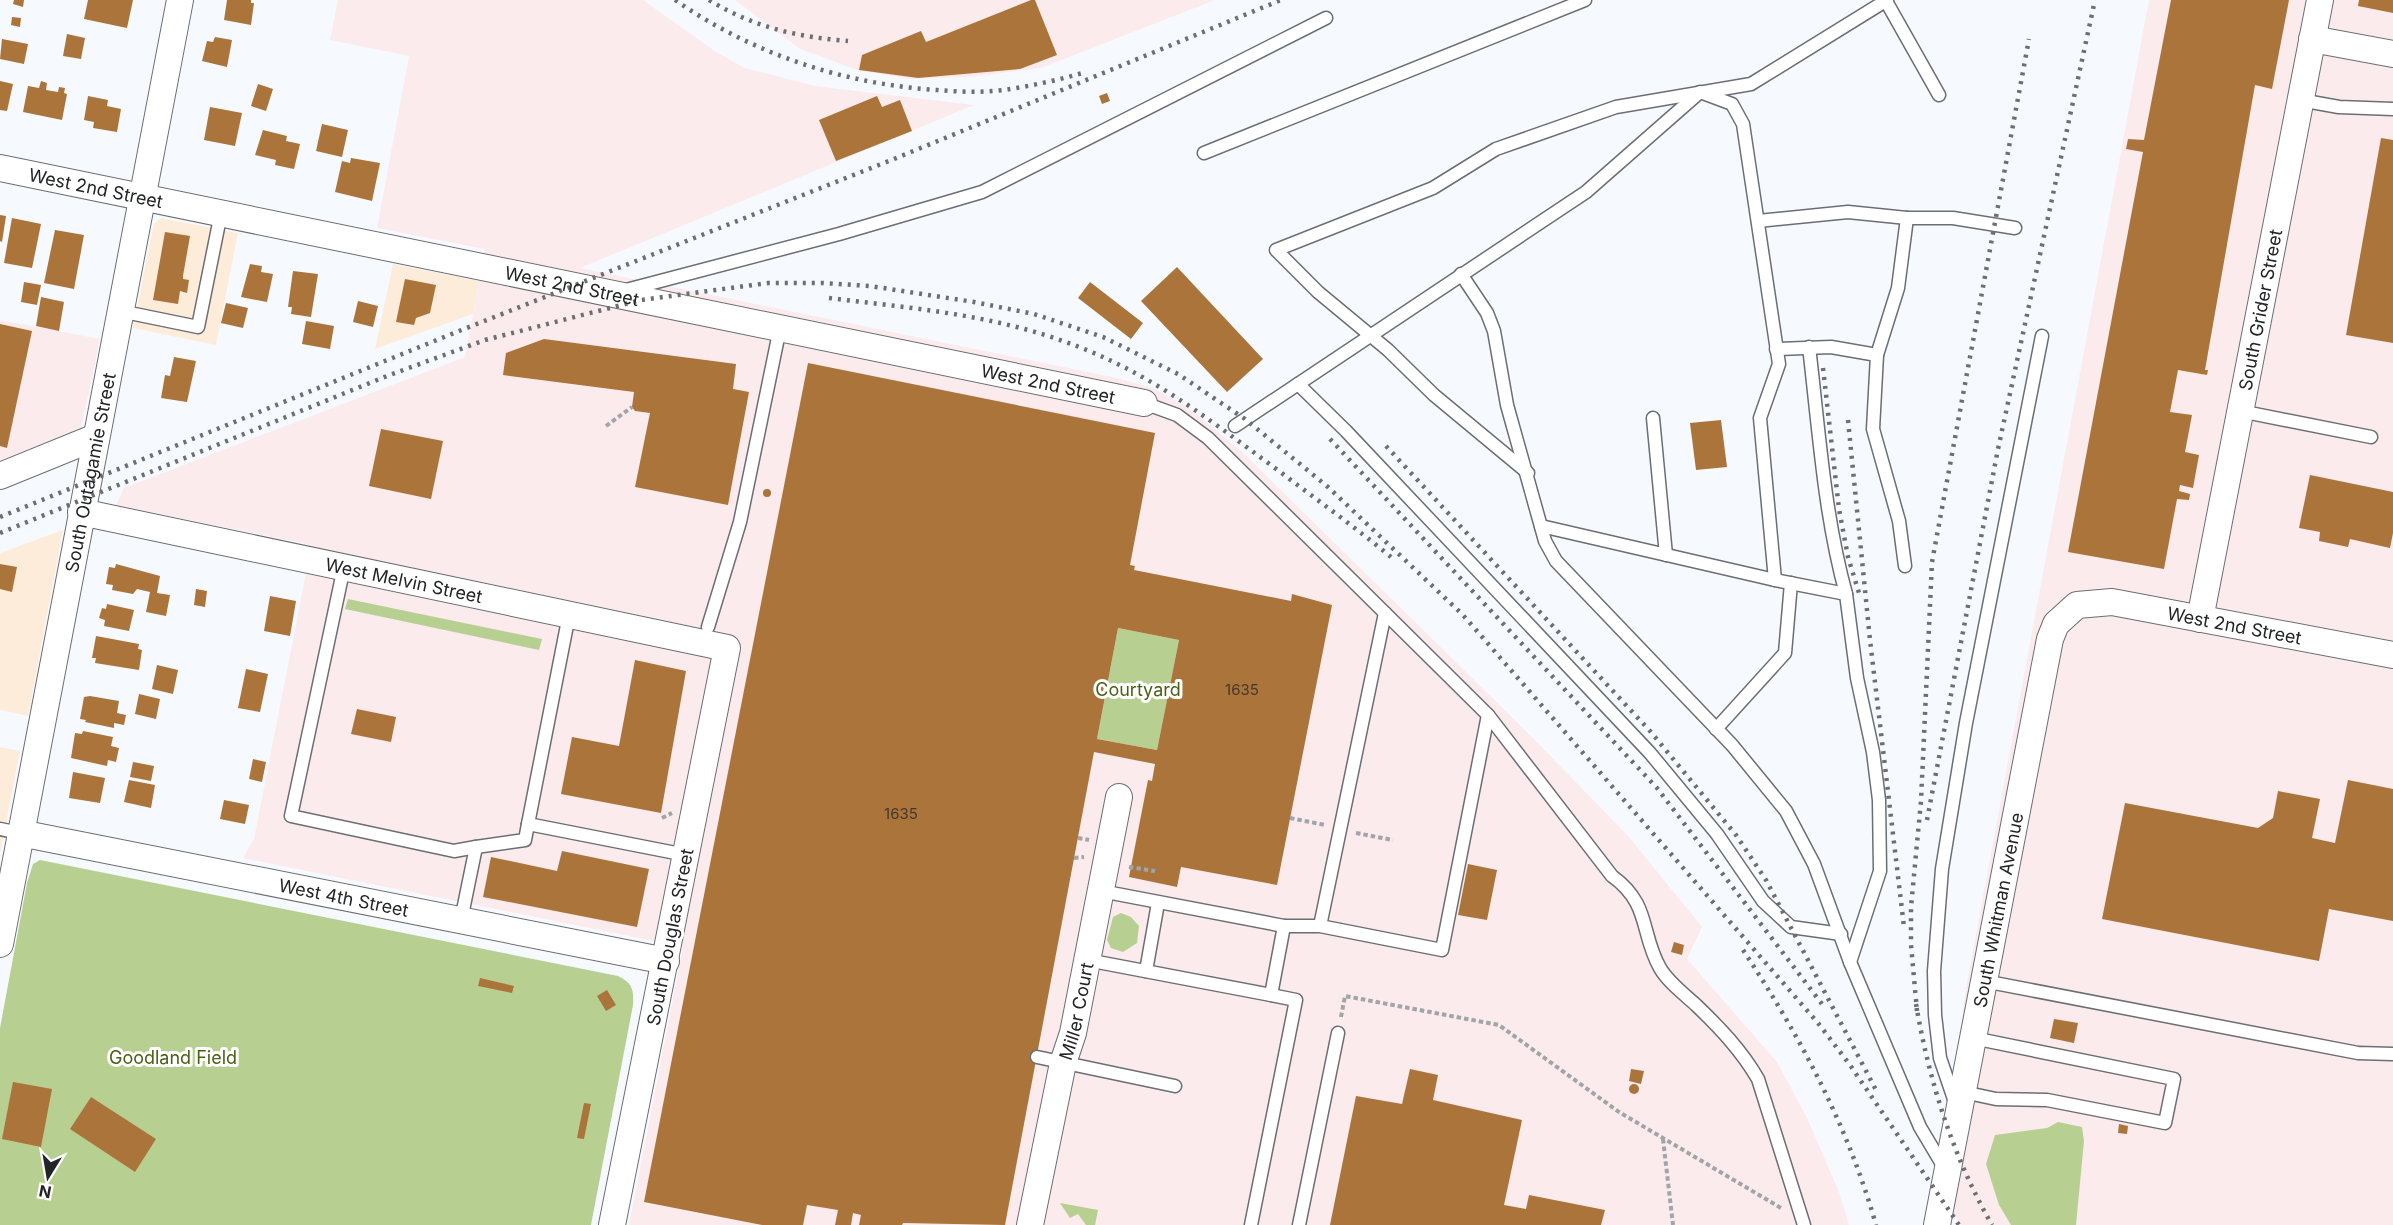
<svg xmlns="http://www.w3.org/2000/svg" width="2393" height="1225" font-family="Inter,sans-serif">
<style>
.commercial{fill:#feecdb}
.industrial{fill:#fbebec}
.green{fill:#b7d091}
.building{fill:#ab743b;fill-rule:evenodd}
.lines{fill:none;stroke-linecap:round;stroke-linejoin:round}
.service-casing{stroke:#6b6e73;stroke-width:15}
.minor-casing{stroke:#6b6e73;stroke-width:28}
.path{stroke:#a1a4a8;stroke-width:4;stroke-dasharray:4.5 3;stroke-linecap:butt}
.service{stroke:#fff;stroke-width:12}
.minor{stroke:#fff;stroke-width:26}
.rail{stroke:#6c6e71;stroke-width:4.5;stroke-dasharray:3 6;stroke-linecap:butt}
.labels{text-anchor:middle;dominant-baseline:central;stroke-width:6;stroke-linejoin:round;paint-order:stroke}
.number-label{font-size:15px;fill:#45382b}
.street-label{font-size:18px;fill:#232426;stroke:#fff}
.park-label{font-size:18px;fill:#496114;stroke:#fff}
</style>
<rect width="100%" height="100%" fill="#f6faff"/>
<g class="commercial">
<polygon points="161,218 238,233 216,345 133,328 152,232 154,224"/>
<polygon points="393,264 479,281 473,314 375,349"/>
<polygon points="63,530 28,716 0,710 0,553"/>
<polygon points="0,747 20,751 0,854"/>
</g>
<g class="industrial">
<polygon points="338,0 643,0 716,52 745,68 815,86 974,105 580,268 1117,378 1153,388 1189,408 1241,451 1532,737 1629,837 1702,927 1687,959 1777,1062 1807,1118 1839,1192 1849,1225 629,1225 683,947 243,858 254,839 305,578 307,544 116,505 124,488 465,357 485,249 377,228 409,56 330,40"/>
<polygon points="735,0 1215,0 1041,68 970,77 909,79 857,70 800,49"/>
<polygon points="2149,0 2393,0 2393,1225 1961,1225 1942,1199 1965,994"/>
<polygon points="0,320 100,339 79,438 0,468"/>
</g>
<g class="green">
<polygon points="348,599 542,639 539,650 345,609"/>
<polygon points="1118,628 1179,640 1157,750 1097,739"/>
<path d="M40,860l578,116c14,7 16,13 15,29l-42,220h-591v-197l27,-145 6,-19z"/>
<polygon points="1121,913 1131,917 1139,926 1137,943 1123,952 1111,948 1107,940 1113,917"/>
<polygon points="2058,1122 2082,1127 2084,1141 2076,1225 2011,1225 1999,1205 1986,1164 1995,1135 2047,1128"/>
<polygon points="1060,1203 1098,1210 1095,1225 1086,1225 1078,1214 1070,1218"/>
</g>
<g class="building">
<polygon points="14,0 24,0 23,7 13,4"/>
<polygon points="88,0 133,0 127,28 84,19"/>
<polygon points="227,0 251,0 251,3 254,3 251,25 224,20"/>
<polygon points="1031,0 1035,0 1057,55 1020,69 918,78 859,70 862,55 921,31 926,42"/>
<polygon points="2171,0 2289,0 2272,89 2255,85 2205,370 2208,370 2207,375 2178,370 2170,412 2192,415 2185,452 2199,455 2193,488 2180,485 2179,491 2190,494 2189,500 2177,499 2164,569 2068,552 2143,152 2126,149 2128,139 2144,140"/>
<polygon points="2359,0 2393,0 2393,13 2358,6"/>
<polygon points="12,17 21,18 20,27 11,25"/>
<polygon points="67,34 85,38 81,59 63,56"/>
<polygon points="215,37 232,40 227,67 202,61 207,41 213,42"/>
<polygon points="2,39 28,44 24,64 0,59"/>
<polygon points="0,81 13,84 7,111 0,110"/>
<polygon points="41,81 47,83 46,90 58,92 59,87 65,88 64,93 67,94 62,120 23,112 28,86 39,88"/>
<polygon points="258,84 273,89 266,111 251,106"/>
<polygon points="1107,93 1110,101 1102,104 1099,96"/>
<polygon points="88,96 108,100 107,106 121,109 117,132 93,128 94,122 84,120"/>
<polygon points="877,96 882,107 900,100 912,131 836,161 819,120"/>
<polygon points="210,107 242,113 235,146 204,140"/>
<polygon points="322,124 348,130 342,157 316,151"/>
<polygon points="263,130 287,136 286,141 300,144 294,169 275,165 276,160 255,155"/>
<polygon points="2381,138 2393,140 2393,343 2346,335"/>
<polygon points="351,158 380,163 372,201 335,192 342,161 350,163"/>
<polygon points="0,215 6,216 2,242 0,241"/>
<polygon points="12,218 41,224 32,268 4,263"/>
<polygon points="55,230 84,235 74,289 44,283"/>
<polygon points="165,232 190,236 183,276 183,279 189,280 187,293 180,291 178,304 153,300"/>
<polygon points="250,264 262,266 261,272 273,274 267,302 241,297"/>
<polygon points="1177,267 1263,359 1227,392 1141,301"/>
<polygon points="293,271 318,274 311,317 291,314 292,307 288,307"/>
<polygon points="405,279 436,285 430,313 416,318 414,325 396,322"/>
<polygon points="24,282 41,285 37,305 21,302"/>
<polygon points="1090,282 1143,323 1131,339 1078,298"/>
<polygon points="41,297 64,302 59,331 36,326"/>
<polygon points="358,301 378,306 373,327 353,322"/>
<polygon points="226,303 248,308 243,328 221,323"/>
<polygon points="306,321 334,326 330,349 302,344"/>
<polygon points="0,324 32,331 7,448 0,446"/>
<polygon points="544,339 736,364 733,389 749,392 728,505 635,487 650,413 635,411 632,407 634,392 503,375 506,353"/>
<polygon points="174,357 196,361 187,402 161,398 165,375 170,376"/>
<path d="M808,363l347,70 -25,132 5,1 -1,4 157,31 1,-7 40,11 -55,280 -96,-18 -4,20 -48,-10 19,-97 4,1 3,-17 -61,-12 -89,473 -102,-2 -1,2h-43l2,-10 -8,-2 -2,12h-16l3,-15 -31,-5 -4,20h-41l-118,-23zM1118,628l61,12 -22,110 -60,-11z"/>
<polygon points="1721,420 1727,467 1696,470 1690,423"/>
<polygon points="381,429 443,441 431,499 369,486"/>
<polygon points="2310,475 2393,492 2393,533 2390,548 2350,539 2348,547 2319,541 2320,532 2299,528"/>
<circle cx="767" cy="493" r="4"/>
<polygon points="0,564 17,567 12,592 0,589"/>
<polygon points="116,564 160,576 157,593 170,595 166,616 146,612 150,592 137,589 133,594 112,590 113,585 106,584 109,567 115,568"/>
<polygon points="196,589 207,591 205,607 194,605"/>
<polygon points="270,596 296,601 290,636 264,631"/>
<polygon points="107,604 134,610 129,631 104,626 105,620 99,618 102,608 106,609"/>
<polygon points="96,636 139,644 138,649 142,650 139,670 95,663 96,658 92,658"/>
<polygon points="635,660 686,671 661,813 561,794 572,737 619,746"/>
<polygon points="157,665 178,670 173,694 152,689"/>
<polygon points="246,669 268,674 260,712 238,708"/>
<polygon points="139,694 160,699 156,719 135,714"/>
<polygon points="90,696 119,701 117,713 126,715 124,725 114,723 114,728 85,722 86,720 80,719 84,697"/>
<polygon points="357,709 396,717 391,742 351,734"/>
<polygon points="83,731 113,737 111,746 119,748 116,762 108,760 107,766 71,758 75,733 82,734"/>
<polygon points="253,759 266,762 262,782 249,779"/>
<polygon points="133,762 154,766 151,781 130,777"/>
<polygon points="73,772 105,778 100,803 69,798"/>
<polygon points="129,780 155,785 151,808 124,802"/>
<polygon points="2348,780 2393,789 2393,921 2329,909 2319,961 2102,919 2125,803 2258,828 2273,818 2278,791 2320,799 2312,838 2335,843"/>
<polygon points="224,800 249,805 245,824 220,819"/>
<polygon points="562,851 649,869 637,927 483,897 491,857 557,871"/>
<polygon points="1468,864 1497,870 1487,920 1458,915"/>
<polygon points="1674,942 1684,945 1682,955 1671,952"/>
<polygon points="480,978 514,986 512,993 478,986"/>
<polygon points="607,990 616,1005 606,1011 597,996"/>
<polygon points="2054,1019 2078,1023 2074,1043 2050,1038"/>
<polygon points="1410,1069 1438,1075 1433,1100 1522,1120 1504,1205 1526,1209 1529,1195 1605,1210 1601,1225 1330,1225 1356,1096 1402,1104"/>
<polygon points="1631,1069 1644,1071 1641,1084 1629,1081"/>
<polygon points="13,1082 52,1089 41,1147 2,1139"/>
<circle cx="1634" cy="1089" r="5"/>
<polygon points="91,1097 156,1139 135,1172 70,1129"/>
<polygon points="584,1103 591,1104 584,1139 577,1138"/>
<polygon points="2119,1124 2128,1126 2127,1134 2118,1133"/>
</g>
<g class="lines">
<g class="service-casing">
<g id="service">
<polyline points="1886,1 1939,95"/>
<polyline points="2300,100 2339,107 2393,109"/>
<polyline points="1204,153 1585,0"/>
<polyline points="1758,221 1848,212 1907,218 1953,218 2015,228"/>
<polyline points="1461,274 1487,313 1494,331 1507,405 1545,541 1556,561 1732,745 1786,811 1814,864 1850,962 1920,1127 1945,1169"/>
<polyline points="626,290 839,234 982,192 1326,18"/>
<polyline points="120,311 198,327 221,213"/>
<path d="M1809,347c10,83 15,167 37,247"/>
<polyline points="1776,349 1831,347 1877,355 1873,429 1899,521 1905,566"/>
<polyline points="1877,355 1898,288 1907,218"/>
<polyline points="1298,384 1346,431 1650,753 1717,834 1763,901 1791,927 1841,934"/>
<polyline points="1144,403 1177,415 1208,438 1385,613"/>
<polyline points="2240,411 2371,437"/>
<polyline points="1653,418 1666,555"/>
<polyline points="1235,426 1586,192 1700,92 1732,104 1743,124 1779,364 1760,418 1775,580 1846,594 1857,678 1873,752 1879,800 1880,871 1850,962"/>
<polyline points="1528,473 1434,395 1388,350 1318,292 1276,250 1433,188 1496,149 1616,107 1751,84 1887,0"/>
<polyline points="1541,526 1775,580"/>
<polyline points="344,567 291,816 454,851 476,847"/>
<polyline points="569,615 528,824 686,855"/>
<polyline points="708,627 740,522 780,328"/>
<path d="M1488,715l124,161c39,28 28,57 48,92 8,14 24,26 36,37 24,23 45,45 62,74l46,146"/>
<polyline points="1716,729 1785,653 1791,583"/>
<polyline points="0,829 20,833"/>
<polyline points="461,920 476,847 525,840 528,824"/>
<polyline points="1284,926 1320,926 1385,613 1488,715 1442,950 1320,926"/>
<polyline points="1087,960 1271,995 1284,926 1101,891"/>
<polyline points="1146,971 1158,903"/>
<polyline points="1984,981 2358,1053 2393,1054"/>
<polyline points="1037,1057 1175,1086"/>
<polyline points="1963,1092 1996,1099 2047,1100 2165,1123 2174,1079 1973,1038"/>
<polyline points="1955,1102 1940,1058 1935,1015 1934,971 1942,869 1966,723 2042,336"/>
<polyline points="1251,1225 1296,1000 1271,995"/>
<polyline points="1299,1225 1338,1033"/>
</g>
</g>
<g class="minor-casing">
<g id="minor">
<polyline points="2312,39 2393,54"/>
<path id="s1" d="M0,168l1144,235"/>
<polyline points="0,476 96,437"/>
<path id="s2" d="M81,512l646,136 -115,577"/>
<path id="s3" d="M2200,619l120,-619"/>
<path id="s4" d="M20,833l646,128"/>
<path id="s5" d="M0,944l180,-944"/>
<path id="s6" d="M1030,1225l33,-162 10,-30 46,-236"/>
<path id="s7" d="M1937,1225l113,-586 6,-15 21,-19 35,-3 281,53"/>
</g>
</g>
<g class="path">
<polyline points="606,426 632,407"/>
<polyline points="662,818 672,813"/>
<polyline points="1290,818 1325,825"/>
<polyline points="1356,833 1393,840"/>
<polyline points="1078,838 1089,840"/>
<polyline points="1074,858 1084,857"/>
<polyline points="1129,867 1155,871"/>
<polyline points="1341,1017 1345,996 1499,1025 1619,1112 1781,1208"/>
<polyline points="1663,1139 1673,1225"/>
</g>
<use href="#service" class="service"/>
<use href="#minor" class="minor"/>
<g class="rail">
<path d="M675,0c78,54 168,84 262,90 24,2 50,3 73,-1 26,-4 52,-10 76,-17"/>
<path d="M709,0c44,27 88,37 139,41"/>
<path d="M829,298c73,9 146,15 216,37 96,30 155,78 234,136 38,29 76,56 112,86"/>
<polyline points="1823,368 1839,509 1848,557 1859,593"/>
<polyline points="1848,420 1870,640 1904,927"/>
<polyline points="1330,439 1657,788 1822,1004"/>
<polyline points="1386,446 1650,731 1736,835 1766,880 1876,1090"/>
<polyline points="0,517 459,331 894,159 1281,0"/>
<polyline points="0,533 387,376 485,340 641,300 768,283 823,283 870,286 974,302 1034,314 1103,337 1178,374 1245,419 1328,487 1463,615 1818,1023 1850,1065 1959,1225"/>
<polyline points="1927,820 1998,449 2095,0"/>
<path d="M1743,950c57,86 105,176 133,275"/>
<path d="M1916,1004c13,77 37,153 76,221"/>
<polyline points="1917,1011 1911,945 1911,907 1921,801 1932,562 2029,39"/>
</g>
</g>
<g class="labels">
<g class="number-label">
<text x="1242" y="689">1635</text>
<text x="901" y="813">1635</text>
</g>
<g class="street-label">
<text stroke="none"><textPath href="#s1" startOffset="98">West 2nd Street</textPath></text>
<text stroke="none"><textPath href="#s1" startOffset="584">West 2nd Street</textPath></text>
<text stroke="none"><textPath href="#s3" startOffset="315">South Grider Street</textPath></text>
<text stroke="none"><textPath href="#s1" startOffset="1070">West 2nd Street</textPath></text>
<text stroke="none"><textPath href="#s5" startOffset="480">South Outagamie Street</textPath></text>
<text stroke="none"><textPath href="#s2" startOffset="330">West Melvin Street</textPath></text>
<text stroke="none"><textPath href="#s7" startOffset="801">West 2nd Street</textPath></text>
<text stroke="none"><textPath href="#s4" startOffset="330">West 4th Street</textPath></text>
<text stroke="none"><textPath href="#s7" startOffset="321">South Whitman Avenue</textPath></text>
<text transform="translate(670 937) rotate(-79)">South Douglas Street</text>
<text stroke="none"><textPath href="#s6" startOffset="219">Miller Court</textPath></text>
</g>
<g class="park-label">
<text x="1138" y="689">Courtyard</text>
<text x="173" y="1057">Goodland Field</text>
</g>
</g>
<g transform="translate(48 1177) rotate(191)" stroke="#ffffff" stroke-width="4.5" paint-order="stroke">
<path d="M0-4.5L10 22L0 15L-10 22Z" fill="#232426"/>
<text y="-9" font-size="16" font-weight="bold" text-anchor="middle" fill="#232426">N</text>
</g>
</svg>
